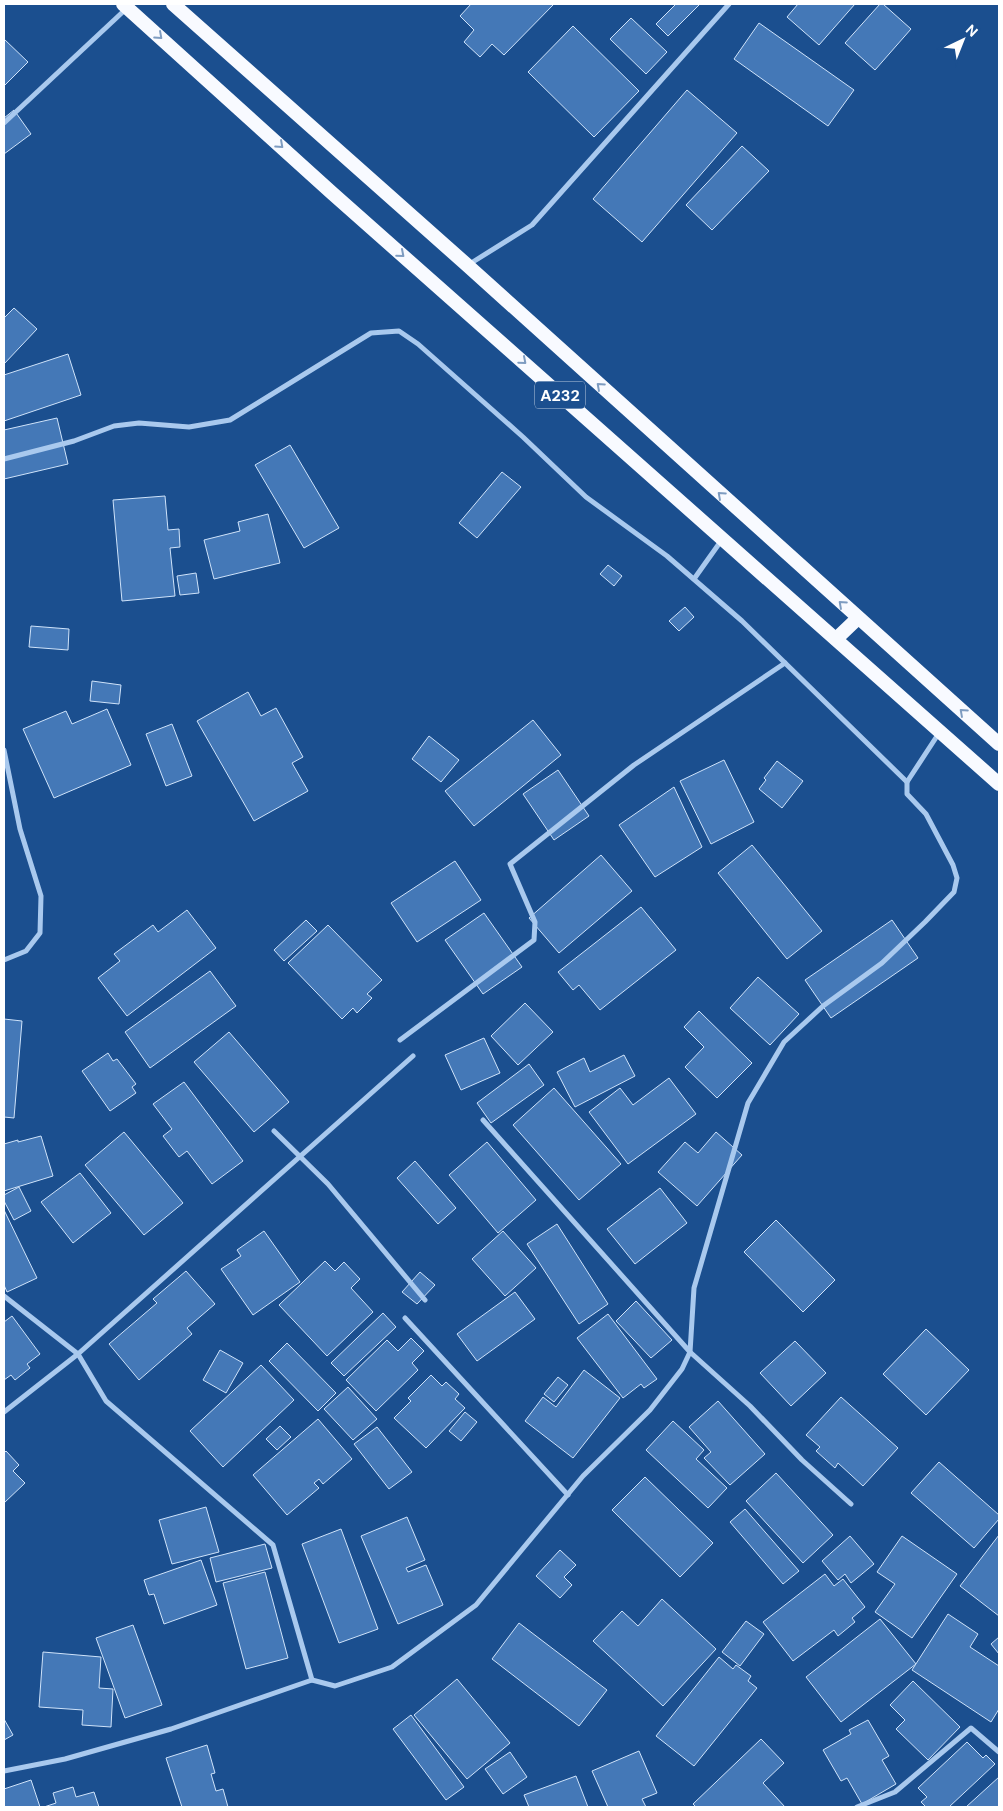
<svg xmlns="http://www.w3.org/2000/svg" width="1003" height="1811" font-family="'DM Sans',sans-serif">
<style>
.building{fill:#4478b7;stroke:#cfe3fa}
.lines{fill:none;stroke-linecap:round;stroke-linejoin:round}
.minor{stroke:#a9c9ee;stroke-width:5}
.trunk{stroke:#f8faff;stroke-width:14}
.oneway{stroke:#7e9cc1}
.labels{text-anchor:middle;dominant-baseline:central;stroke-width:4.5;stroke-linejoin:round;paint-order:stroke}
.shield{fill:#1b4f8f;stroke:#bbcadd;stroke-width:1}
.shield-label{font-size:16px;font-weight:bold;fill:#fff}
</style>
<rect width="100%" height="100%" fill="#1b4f8f"/>
<g class="building">
<polygon points="471,4 554,4 504,55 492,44 480,57 464,42 474,30 460,16"/>
<polygon points="676,4 700,4 668,36 656,24"/>
<polygon points="798,4 855,4 819,45 787,17"/>
<polygon points="880,4 883,4 911,29 875,70 845,43"/>
<polygon points="631,18 667,52 646,74 610,39"/>
<polygon points="759,23 854,90 828,126 734,59"/>
<polygon points="573,26 639,91 594,137 528,72"/>
<polygon points="4,39 28,62 4,86"/>
<polygon points="687,90 737,133 642,242 593,199"/>
<polygon points="14,110 31,134 4,154 4,118"/>
<polygon points="742,146 769,171 712,230 686,205"/>
<polygon points="14,308 37,329 4,364 4,318"/>
<polygon points="68,354 81,395 4,421 4,375"/>
<polygon points="57,418 68,464 4,479 4,430"/>
<polygon points="290,445 339,528 304,548 255,465"/>
<polygon points="502,472 521,487 477,538 459,523"/>
<polygon points="165,496 168,530 179,529 180,547 170,548 175,596 122,601 113,500"/>
<polygon points="268,514 280,563 214,579 204,540 240,531 238,522"/>
<polygon points="608,565 622,576 614,586 600,574"/>
<polygon points="196,573 199,593 180,595 177,576"/>
<polygon points="685,607 694,617 679,631 669,621"/>
<polygon points="31,626 69,629 68,650 29,647"/>
<polygon points="92,681 121,685 119,704 90,701"/>
<polygon points="248,692 261,716 276,708 303,757 292,763 308,791 254,821 197,721"/>
<polygon points="107,709 131,765 54,798 23,729 66,711 72,724"/>
<polygon points="533,720 561,755 474,826 445,791"/>
<polygon points="172,724 192,776 166,786 146,734"/>
<polygon points="429,736 459,760 441,782 412,759"/>
<polygon points="724,760 754,822 711,844 680,781"/>
<polygon points="777,761 803,781 782,808 759,789 766,780 764,778"/>
<polygon points="558,770 589,816 554,840 523,794"/>
<polygon points="674,787 702,847 655,877 619,825"/>
<polygon points="752,845 822,931 787,959 718,873"/>
<polygon points="601,855 632,891 559,953 529,918"/>
<polygon points="455,861 481,900 417,942 391,903"/>
<polygon points="641,907 676,950 600,1010 579,985 573,990 558,972"/>
<polygon points="187,910 216,948 127,1016 98,978 120,961 114,954 153,925 158,932"/>
<polygon points="484,913 522,967 483,994 445,940"/>
<polygon points="306,920 317,931 284,961 274,950"/>
<polygon points="892,920 918,958 831,1018 805,980"/>
<polygon points="328,925 382,980 367,994 372,998 357,1013 353,1008 342,1019 288,963"/>
<polygon points="210,971 236,1006 150,1068 125,1032"/>
<polygon points="758,977 799,1014 770,1045 730,1008"/>
<polygon points="525,1003 553,1032 518,1065 491,1036"/>
<polygon points="699,1011 752,1063 717,1098 685,1067 704,1047 684,1027"/>
<polygon points="4,1019 22,1021 14,1118 4,1117"/>
<polygon points="229,1032 289,1102 254,1132 194,1062"/>
<polygon points="484,1038 500,1073 461,1090 445,1055"/>
<polygon points="108,1053 113,1061 117,1059 136,1084 132,1087 136,1093 110,1111 82,1071"/>
<polygon points="624,1055 635,1076 575,1107 557,1072 584,1058 590,1072"/>
<polygon points="529,1064 544,1085 491,1123 477,1103"/>
<polygon points="669,1078 696,1114 628,1164 589,1112 620,1088 633,1105"/>
<polygon points="184,1082 243,1161 212,1184 187,1151 179,1157 163,1136 172,1129 153,1104"/>
<polygon points="554,1088 621,1164 579,1200 513,1125"/>
<polygon points="124,1132 183,1203 144,1235 85,1165"/>
<polygon points="716,1132 742,1155 697,1206 658,1172 685,1142 698,1153"/>
<polygon points="41,1136 53,1176 4,1191 4,1144 18,1140 18,1142"/>
<polygon points="487,1142 536,1200 498,1233 449,1175"/>
<polygon points="415,1161 456,1208 438,1224 397,1178"/>
<polygon points="80,1173 111,1213 73,1243 41,1202"/>
<polygon points="19,1187 31,1211 14,1220 4,1201 4,1195"/>
<polygon points="660,1188 687,1223 635,1264 607,1229"/>
<polygon points="4,1210 37,1278 7,1292 4,1285"/>
<polygon points="776,1220 835,1280 803,1312 744,1252"/>
<polygon points="557,1224 608,1304 579,1324 527,1244"/>
<polygon points="264,1231 300,1282 253,1315 221,1269 241,1256 237,1250"/>
<polygon points="503,1231 536,1268 505,1296 472,1259"/>
<polygon points="325,1261 335,1271 344,1262 360,1279 351,1288 373,1312 327,1356 279,1305"/>
<polygon points="186,1271 215,1304 187,1328 192,1334 139,1380 109,1344 157,1303 153,1299"/>
<polygon points="420,1272 435,1285 417,1304 402,1292"/>
<polygon points="515,1292 535,1319 477,1361 457,1334"/>
<polygon points="636,1301 672,1340 651,1358 616,1321"/>
<polygon points="383,1313 396,1327 344,1376 331,1363"/>
<polygon points="608,1314 657,1379 644,1388 641,1384 623,1398 577,1338"/>
<polygon points="12,1316 40,1354 27,1364 30,1368 15,1380 11,1375 4,1380 4,1322"/>
<polygon points="926,1329 969,1370 926,1415 883,1374"/>
<polygon points="411,1338 424,1351 412,1363 418,1370 376,1411 346,1380 387,1340 398,1351"/>
<polygon points="795,1341 826,1373 791,1406 760,1373"/>
<polygon points="287,1343 336,1393 318,1411 269,1361"/>
<polygon points="220,1350 243,1363 226,1393 203,1380"/>
<polygon points="261,1365 294,1400 223,1467 190,1431"/>
<polygon points="584,1370 620,1398 573,1458 525,1421 543,1397 556,1407"/>
<polygon points="431,1375 442,1386 446,1382 459,1394 455,1399 465,1408 426,1448 394,1418 411,1401 408,1398"/>
<polygon points="558,1377 568,1385 554,1402 544,1394"/>
<polygon points="348,1387 377,1419 353,1440 324,1409"/>
<polygon points="841,1397 898,1448 863,1486 838,1463 835,1468 816,1451 820,1447 806,1435"/>
<polygon points="718,1401 765,1454 730,1485 704,1458 711,1452 689,1427"/>
<polygon points="465,1412 477,1422 461,1441 449,1431"/>
<polygon points="318,1419 352,1459 323,1484 319,1479 314,1483 319,1488 287,1515 253,1475"/>
<polygon points="673,1421 704,1450 696,1459 727,1488 708,1508 646,1450"/>
<polygon points="280,1426 291,1437 277,1450 266,1439"/>
<polygon points="377,1427 412,1472 389,1489 354,1444"/>
<polygon points="6,1451 19,1465 13,1471 25,1483 4,1503 4,1453"/>
<polygon points="939,1462 999,1515 999,1519 974,1548 911,1493"/>
<polygon points="776,1473 833,1535 803,1563 746,1501"/>
<polygon points="645,1477 713,1543 680,1577 612,1510"/>
<polygon points="206,1507 219,1552 172,1564 159,1520"/>
<polygon points="745,1509 799,1571 783,1584 730,1522"/>
<polygon points="407,1517 425,1560 406,1568 408,1572 426,1565 443,1605 398,1624 361,1536"/>
<polygon points="341,1529 378,1629 339,1643 302,1544"/>
<polygon points="999,1535 999,1616 960,1586"/>
<polygon points="850,1536 874,1564 851,1583 845,1574 838,1580 822,1561"/>
<polygon points="902,1536 957,1574 912,1638 875,1612 895,1584 877,1572"/>
<polygon points="265,1544 272,1568 216,1582 210,1558"/>
<polygon points="560,1550 576,1565 564,1577 572,1585 560,1598 536,1576"/>
<polygon points="201,1560 217,1605 164,1624 154,1594 149,1595 144,1580"/>
<polygon points="265,1572 288,1658 246,1669 223,1583"/>
<polygon points="825,1574 834,1586 843,1579 865,1607 852,1618 855,1622 838,1636 834,1630 793,1661 763,1622"/>
<polygon points="662,1599 716,1649 663,1706 593,1641 622,1611 638,1626"/>
<polygon points="948,1614 978,1634 970,1647 999,1666 999,1709 991,1722 912,1670"/>
<polygon points="880,1619 916,1664 841,1722 806,1677"/>
<polygon points="746,1621 764,1634 740,1666 722,1652"/>
<polygon points="519,1623 607,1690 579,1726 492,1659"/>
<polygon points="133,1625 162,1705 125,1718 96,1638"/>
<polygon points="999,1637 999,1654 991,1644"/>
<polygon points="43,1652 101,1657 99,1688 113,1689 111,1727 82,1725 83,1710 39,1707"/>
<polygon points="719,1657 733,1669 736,1665 751,1676 748,1681 757,1688 694,1766 656,1736"/>
<polygon points="457,1679 510,1743 467,1779 414,1715"/>
<polygon points="913,1681 960,1727 928,1760 896,1729 905,1720 890,1705"/>
<polygon points="411,1715 464,1787 446,1800 393,1729"/>
<polygon points="4,1719 13,1735 4,1740"/>
<polygon points="868,1720 889,1756 882,1760 896,1784 862,1804 847,1778 841,1781 823,1750 851,1734 849,1730"/>
<polygon points="761,1739 784,1763 763,1783 785,1807 696,1807 693,1804"/>
<polygon points="967,1742 983,1758 986,1755 995,1764 949,1807 926,1807 921,1802 927,1797 918,1788"/>
<polygon points="207,1745 215,1773 211,1774 216,1791 223,1789 228,1807 182,1807 166,1758"/>
<polygon points="639,1751 657,1793 642,1799 646,1807 608,1807 592,1771"/>
<polygon points="510,1752 527,1777 503,1794 485,1769"/>
<polygon points="576,1776 588,1807 529,1807 524,1795"/>
<polygon points="999,1777 999,1807 966,1807"/>
<polygon points="31,1780 40,1807 4,1807 4,1789"/>
<polygon points="73,1787 76,1797 94,1792 99,1807 44,1807 56,1803 53,1793"/>
</g>
<g class="lines">
<g class="minor">
<polyline points="4,123 127,8"/>
<polyline points="468,265 532,225 729,4"/>
<polyline points="4,459 74,441 114,426 139,423 189,427 230,420 371,333 399,331 418,344 523,437 586,497 667,556 742,621 907,782"/>
<polyline points="694,579 721,541"/>
<polyline points="4,750 20,829 41,896 40,933 26,951 4,960"/>
<polyline points="400,1040 534,940 535,922 510,864 634,765 785,663"/>
<polyline points="483,1120 690,1352 750,1406 802,1460 851,1504"/>
<polyline points="274,1131 328,1184 425,1300"/>
<polyline points="4,1296 78,1354 106,1401 273,1545 312,1680"/>
<polyline points="405,1318 568,1495"/>
<polyline points="4,1412 78,1354 413,1056"/>
<polyline points="4,1771 65,1759 171,1729 312,1680 335,1686 392,1667 476,1605 583,1476 650,1410 682,1369 690,1352 694,1288 748,1103 784,1042 823,1006 882,963 925,922 954,892 957,878 953,865 926,814 907,794 907,782 939,733"/>
<polyline points="857,1807 895,1792 971,1728 999,1752"/>
</g>
<g class="trunk">
<polyline points="123,4 332,193 999,784"/>
<polyline points="173,4 467,265 999,744"/>
<polyline points="836,639 858,618"/>
</g>
</g>
<defs><path id="oneway-chevron" d="M-2-3.5L2.5 0L-2 3.5" fill="none" stroke-width="1.6" stroke-linecap="round" stroke-linejoin="round" transform="scale(1.25)"/></defs>
<g class="oneway">
<use href="#oneway-chevron" transform="translate(159 36) rotate(42)"/>
<use href="#oneway-chevron" transform="translate(280 145) rotate(42)"/>
<use href="#oneway-chevron" transform="translate(401 254) rotate(41)"/>
<use href="#oneway-chevron" transform="translate(523 361) rotate(41)"/>
<use href="#oneway-chevron" transform="translate(600 386) rotate(-138)"/>
<use href="#oneway-chevron" transform="translate(721 495) rotate(-138)"/>
<use href="#oneway-chevron" transform="translate(842 604) rotate(-138)"/>
<use href="#oneway-chevron" transform="translate(963 712) rotate(-138)"/>
</g>
<g class="labels">
<rect class="shield" x="535" y="381.5" width="50" height="27" rx="4"/>
<g class="shield-label">
<text x="560" y="395">A232</text>
</g>
</g>
<rect width="1003" height="1811" fill="none" stroke="#ffffff" stroke-width="10"/>
<g transform="translate(963 40) rotate(43)" stroke="#1b4f8f" stroke-width="4" paint-order="stroke">
<path d="M0-4L9 19L0 12L-9 19Z" fill="#ffffff"/>
<text y="-8" font-size="14" font-weight="bold" text-anchor="middle" fill="#ffffff">N</text>
</g>
</svg>
